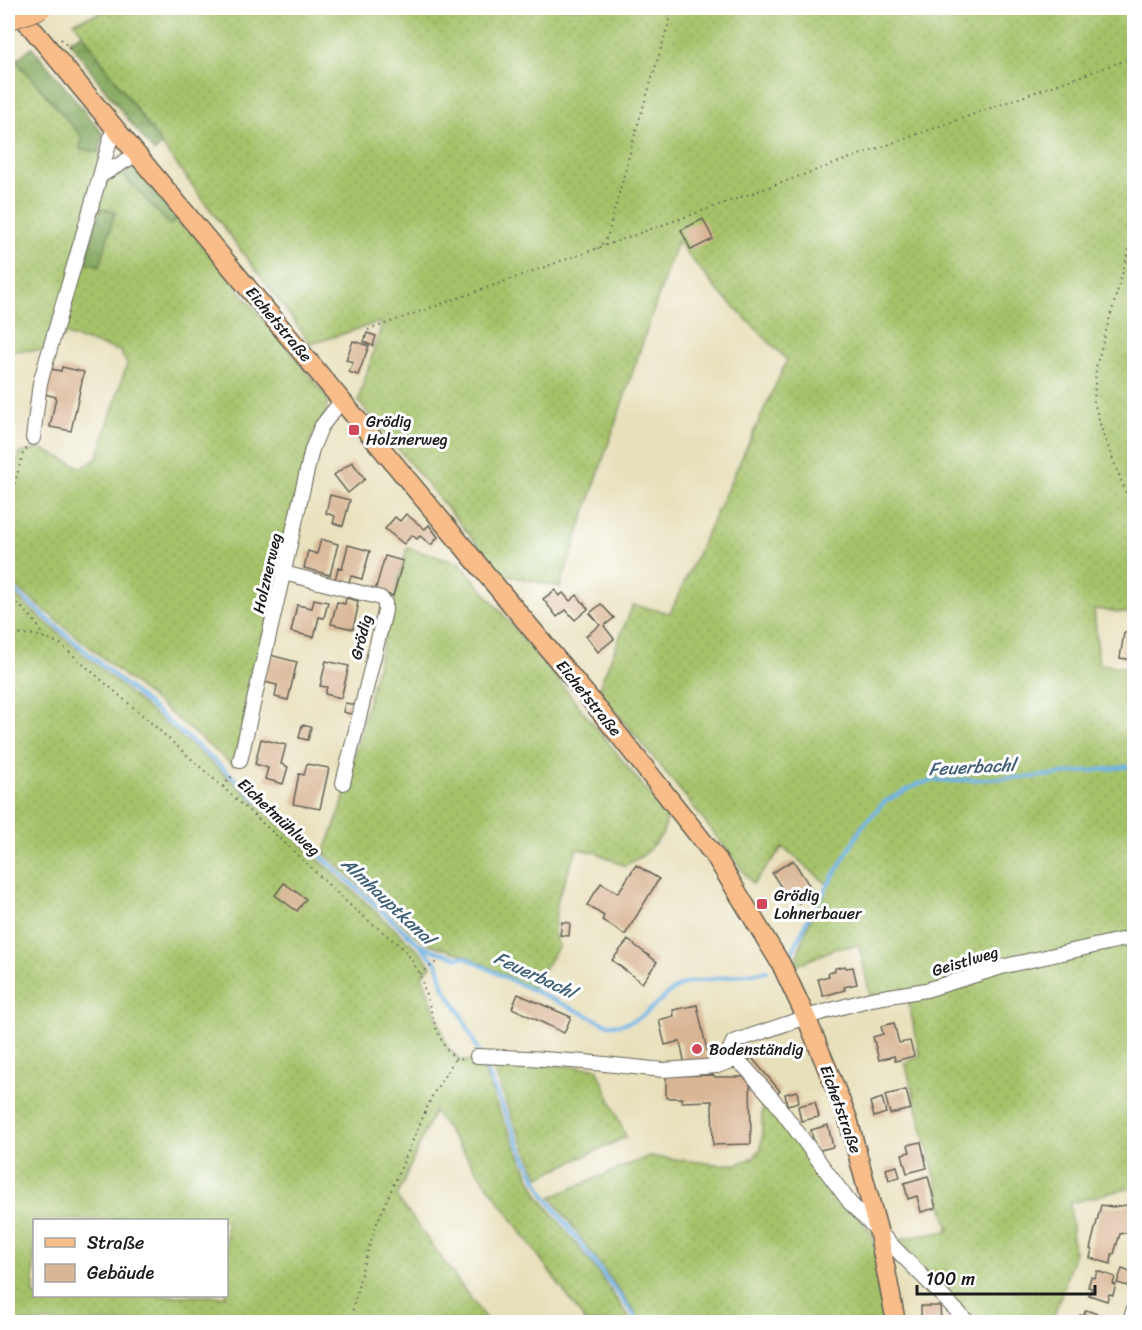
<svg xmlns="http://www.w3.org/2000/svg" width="1142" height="1330" font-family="Sriracha,sans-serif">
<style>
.grass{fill:url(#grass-dots);stroke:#606f42;stroke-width:1.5;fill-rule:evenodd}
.forest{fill:url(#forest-crowns);stroke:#50623c;stroke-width:1.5}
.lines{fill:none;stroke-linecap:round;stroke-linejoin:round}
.stream{stroke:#70b4e5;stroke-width:4}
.building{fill:#d9b594}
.minor-casing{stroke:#636154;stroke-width:16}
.major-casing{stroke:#636154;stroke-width:21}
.path{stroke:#636154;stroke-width:2;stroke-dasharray:1.5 4.5;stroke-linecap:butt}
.minor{stroke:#fff;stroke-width:14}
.major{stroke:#f8bd89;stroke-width:18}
.highway-bridge-casing{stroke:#636154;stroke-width:22;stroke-linecap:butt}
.highway-bridge{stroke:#f8bd89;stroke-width:20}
.poi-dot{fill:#d1495b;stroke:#fff;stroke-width:2}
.labels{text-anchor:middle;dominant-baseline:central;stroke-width:6;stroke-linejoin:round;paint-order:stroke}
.street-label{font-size:16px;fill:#1c1c1c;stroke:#fff}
.poi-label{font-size:16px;fill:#1c1c1c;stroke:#fff;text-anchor:start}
.water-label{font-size:18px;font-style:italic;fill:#426076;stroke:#fff}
</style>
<defs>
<pattern id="grass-dots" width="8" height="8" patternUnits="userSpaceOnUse" patternTransform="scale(1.5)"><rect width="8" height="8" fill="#a5c269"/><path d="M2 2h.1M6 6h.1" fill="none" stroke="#8da65a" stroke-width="1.8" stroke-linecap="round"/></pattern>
<pattern id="forest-crowns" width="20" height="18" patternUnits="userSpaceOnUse" patternTransform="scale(1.5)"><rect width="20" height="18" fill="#84a85d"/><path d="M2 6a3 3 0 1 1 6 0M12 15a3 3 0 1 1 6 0" fill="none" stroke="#6b884c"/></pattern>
</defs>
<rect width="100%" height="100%" fill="#fff"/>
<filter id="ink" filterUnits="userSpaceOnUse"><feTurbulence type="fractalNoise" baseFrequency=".0167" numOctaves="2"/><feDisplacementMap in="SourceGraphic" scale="12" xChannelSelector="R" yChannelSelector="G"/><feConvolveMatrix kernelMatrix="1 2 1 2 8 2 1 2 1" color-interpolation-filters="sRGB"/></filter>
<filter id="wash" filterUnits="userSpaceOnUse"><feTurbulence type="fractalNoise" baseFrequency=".008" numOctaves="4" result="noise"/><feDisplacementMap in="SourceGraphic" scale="24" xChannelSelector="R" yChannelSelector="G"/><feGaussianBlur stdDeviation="1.35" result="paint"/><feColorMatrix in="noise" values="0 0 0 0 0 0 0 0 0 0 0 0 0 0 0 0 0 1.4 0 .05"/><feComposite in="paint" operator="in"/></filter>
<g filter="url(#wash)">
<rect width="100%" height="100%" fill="#e8e0bb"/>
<g class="grass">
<path d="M115,8h1019v606l-40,-5 5,55 35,5v518l-64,16 4,53 -22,66h-79l-79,-82 55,-9 -44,-169 15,-5 -14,-67 -36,6 -11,-51 -25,4 -39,17c6,-29 18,-55 32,-82l-44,-37 -30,37 -64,-83 -91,-111 35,-85 37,8 117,-253 -71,-71 -39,-48 -117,346 -58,-13 -144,-173 23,-74 -1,-5 -69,22 -149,-199 -88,-123z"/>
<polygon points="8,58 16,60 82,137 80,149 99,152 123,175 169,224 179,217 328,398 326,413 312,437 234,766 8,580 8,496 20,453 40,448 82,468 97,458 127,364 120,351 66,335 43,350 8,351"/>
<polygon points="407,548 460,563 557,679 668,817 662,835 644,855 624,866 595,852 577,849 557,901 554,933 559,946 531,989 467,956 424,942 324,853 341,809"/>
<path d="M8,590l221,188 193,176 9,12 -9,9 26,73 14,13h19l16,45 41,89 59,76 35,51h-46l-152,-211 -37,86 91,125h-480zM34,1220h192v76h-192z"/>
<polygon points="491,1062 597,1068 626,1137 539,1177 512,1119"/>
<polygon points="768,1100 872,1234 890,1322 642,1322 551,1197 649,1156 715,1164 738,1164 754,1157 761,1148 762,1139 762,1103"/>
</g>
<g class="forest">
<polygon points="82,34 162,145 154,152 115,103 69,41"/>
<polygon points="32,47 103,134 99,152 80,149 82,137 16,60"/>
<polygon points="135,166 179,217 170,225 123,175"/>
<polygon points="101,208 115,212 100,266 86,262"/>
</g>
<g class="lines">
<g class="stream">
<polyline points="8,585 224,769 421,946 438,965 444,988 460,1012 479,1052"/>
<path d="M421,946l37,12 7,-1 39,20 100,46c15,5 33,-2 44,-12 14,-10 22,-22 38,-28l81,-12"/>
<polyline points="792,953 808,918 850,848 861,828 884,802 918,784 937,780 955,781 961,780 1033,777 1134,766"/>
<polyline points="482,1059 519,1145 545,1196 639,1322"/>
</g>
</g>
<g id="blocks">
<g class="building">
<polygon points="703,219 713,239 691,250 681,230"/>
<polygon points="367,333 376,336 373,346 364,342"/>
<polygon points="353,341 369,346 358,375 349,372 353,362 346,360"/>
<polygon points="62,367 84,372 71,431 50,427 56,397 41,393 46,368 61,371"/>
<polygon points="352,462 365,479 348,493 334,475"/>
<polygon points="330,495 350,500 343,526 333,523 335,516 326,513"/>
<polygon points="406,514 425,529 429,525 438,537 431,545 420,536 417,539 412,535 404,544 385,529 395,517 400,521"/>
<polygon points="321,539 338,544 330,575 304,568 308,551 317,554"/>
<polygon points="348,545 370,551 362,579 351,576 348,584 335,580 338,568 342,569"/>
<polygon points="385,556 403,561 393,596 375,591"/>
<polygon points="555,590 559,596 563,593 570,601 577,595 588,609 575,620 566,610 557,617 543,599"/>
<polygon points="346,598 358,601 357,607 358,607 353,629 331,624 337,602 345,604"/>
<polygon points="314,599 328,602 324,618 319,617 314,637 291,632 297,605 312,608"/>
<polygon points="601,604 614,618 604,626 614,639 598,652 586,636 600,625 590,613"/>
<polygon points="1131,627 1134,628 1134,660 1120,658 1124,633 1130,633"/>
<polygon points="270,655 297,662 288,700 275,697 277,685 264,682"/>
<polygon points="326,661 349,666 341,698 325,694 327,687 320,686"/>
<polygon points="345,703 357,705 355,715 343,712"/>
<polygon points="302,725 311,727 308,740 299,738"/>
<polygon points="261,739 286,745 281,764 288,767 283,784 265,779 268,768 255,764"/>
<polygon points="307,764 329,768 320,809 293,804 299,774 304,775"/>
<polygon points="793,860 814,893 799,903 794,894 788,898 772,873"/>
<polygon points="636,865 659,879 625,935 602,920 604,916 587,905 601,883 618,893"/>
<polygon points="284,883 306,899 297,911 275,895"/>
<polygon points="562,922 570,923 569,936 560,935"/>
<polygon points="628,940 657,962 642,983 612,960"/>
<polygon points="845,966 846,968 853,967 857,984 844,987 845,990 823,996 818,979 829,976 828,973 835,971 835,968"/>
<polygon points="518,994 571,1017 564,1033 512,1008"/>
<polygon points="697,1005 709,1060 685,1065 680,1041 665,1045 659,1020 674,1016 673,1010"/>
<polygon points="894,1023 899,1043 910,1041 914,1056 895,1061 894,1056 879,1060 873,1037 883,1034 881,1026"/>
<polygon points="752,1058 780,1091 775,1095 747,1062"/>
<polygon points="713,1075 715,1077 750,1077 751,1144 713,1145 712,1101 682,1102 682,1098 666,1098 666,1076"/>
<polygon points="906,1090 911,1109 890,1114 885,1095"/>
<polygon points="797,1091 799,1102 787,1105 785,1094"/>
<polygon points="882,1098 886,1113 874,1117 870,1102"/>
<polygon points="815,1102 819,1117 801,1121 798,1106"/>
<polygon points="828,1125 833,1147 816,1151 811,1130"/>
<polygon points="921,1142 927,1168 907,1173 902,1154 910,1152 908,1145"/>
<polygon points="897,1166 900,1177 889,1180 886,1169"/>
<polygon points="928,1176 936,1208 921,1212 917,1196 908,1199 904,1183"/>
<polygon points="1134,1204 1134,1231 1120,1234 1114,1254 1112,1254 1111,1264 1090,1258 1092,1249 1090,1249 1101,1205 1112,1207"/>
<polygon points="1122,1269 1133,1273 1128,1286 1117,1283"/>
<polygon points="1097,1271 1115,1277 1113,1284 1116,1285 1113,1295 1109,1294 1107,1301 1089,1295 1092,1288 1088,1287 1091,1277 1095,1278"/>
<polygon points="921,1306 940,1306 941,1320 955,1320 955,1322 921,1322"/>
<polygon points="1086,1310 1103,1316 1101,1322 1077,1322 1080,1315 1083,1316"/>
</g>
</g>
</g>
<g filter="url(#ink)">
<use href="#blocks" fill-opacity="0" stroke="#636154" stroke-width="1.5"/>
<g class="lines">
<g class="minor-casing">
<g id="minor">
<polyline points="100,176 114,126"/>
<polyline points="33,438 40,383 100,176 137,154"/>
<polyline points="284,573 381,598 385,603 385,611 343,783"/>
<polyline points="240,761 312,449 321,427 342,400"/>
<polyline points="477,1056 529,1058 585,1062 663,1070 717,1066 735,1060 744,1066 773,1099 850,1203 968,1322"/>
<polyline points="735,1060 729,1051 733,1042 806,1017 871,999 926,990 1005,966 1134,937"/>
<polyline points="1130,1322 1134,1308"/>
</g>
</g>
<g class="major-casing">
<polyline id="major" points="15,8 595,705 717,859 781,964 806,1017 848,1119 878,1230 896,1322"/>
</g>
<g class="path">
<polyline points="61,39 73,52"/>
<polyline points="1134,232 1096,367 1094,402 1103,434 1134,513"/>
<polyline points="598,249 607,238 635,134 670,19 672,8"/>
<polyline points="368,330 1134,57"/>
<polyline points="8,507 23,454 27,448"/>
<path d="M8,596c13,12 31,23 34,41"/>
<path d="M8,638c19,-8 33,-2 52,6l97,84 130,117 65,62 53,43 15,24 17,57 8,17 11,11 9,-1"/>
<polyline points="223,787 234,773"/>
<polyline points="420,974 439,960"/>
<polyline points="350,1322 363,1266 376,1225 433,1094 455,1059"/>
</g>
<use href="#minor" class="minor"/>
<use href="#major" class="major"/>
<g class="highway-bridge-casing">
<polyline id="highway-bridge" points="8,20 42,8"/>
</g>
<use href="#highway-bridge" class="highway-bridge"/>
</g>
</g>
<g class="poi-dot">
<rect x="348" y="424" width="12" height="12" rx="3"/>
<rect x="756" y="898" width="12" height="12" rx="3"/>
<circle cx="697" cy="1049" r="6"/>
</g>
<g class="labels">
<g class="street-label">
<text transform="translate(279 324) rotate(50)">Eichetstraße</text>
<text transform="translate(267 573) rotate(-77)">Holznerweg</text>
<text transform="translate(361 637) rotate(-76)">Grödig</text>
<text transform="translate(589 698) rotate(51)">Eichetstraße</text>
<text transform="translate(279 817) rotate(43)">Eichetmühlweg</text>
<text transform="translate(965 961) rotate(-17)">Geistlweg</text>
<text transform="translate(841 1109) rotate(70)">Eichetstraße</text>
</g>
<g class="poi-label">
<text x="366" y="421">Grödig<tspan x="366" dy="18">Holznerweg</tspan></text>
<text x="774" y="895">Grödig<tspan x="774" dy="18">Lohnerbauer</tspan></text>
<text x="709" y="1049">Bodenständig</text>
</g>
<g class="water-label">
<text transform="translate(972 767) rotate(-3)">Feuerbachl</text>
<text transform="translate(388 901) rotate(43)">Almhauptkanal</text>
<text transform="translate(535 975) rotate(25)">Feuerbachl</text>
</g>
</g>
<rect width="1142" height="1330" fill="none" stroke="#fff" stroke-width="30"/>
<rect x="33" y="1219" width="195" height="78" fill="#ffffff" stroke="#a4a4a4" stroke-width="1.5"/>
<rect x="45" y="1238" width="30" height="9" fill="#f8bd89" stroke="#a4a4a4" stroke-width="1.5"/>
<text x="87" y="1249" font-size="18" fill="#1c1c1c">Straße</text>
<rect x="45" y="1264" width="30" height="18" fill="#d9b594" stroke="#a4a4a4" stroke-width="1.5"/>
<text x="87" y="1279" font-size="18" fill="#1c1c1c">Gebäude</text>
<path d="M917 1285v9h178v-9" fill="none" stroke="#1c1c1c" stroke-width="3"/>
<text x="926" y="1285" font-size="18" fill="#1c1c1c" stroke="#ffffff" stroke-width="4.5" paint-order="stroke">100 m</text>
</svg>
